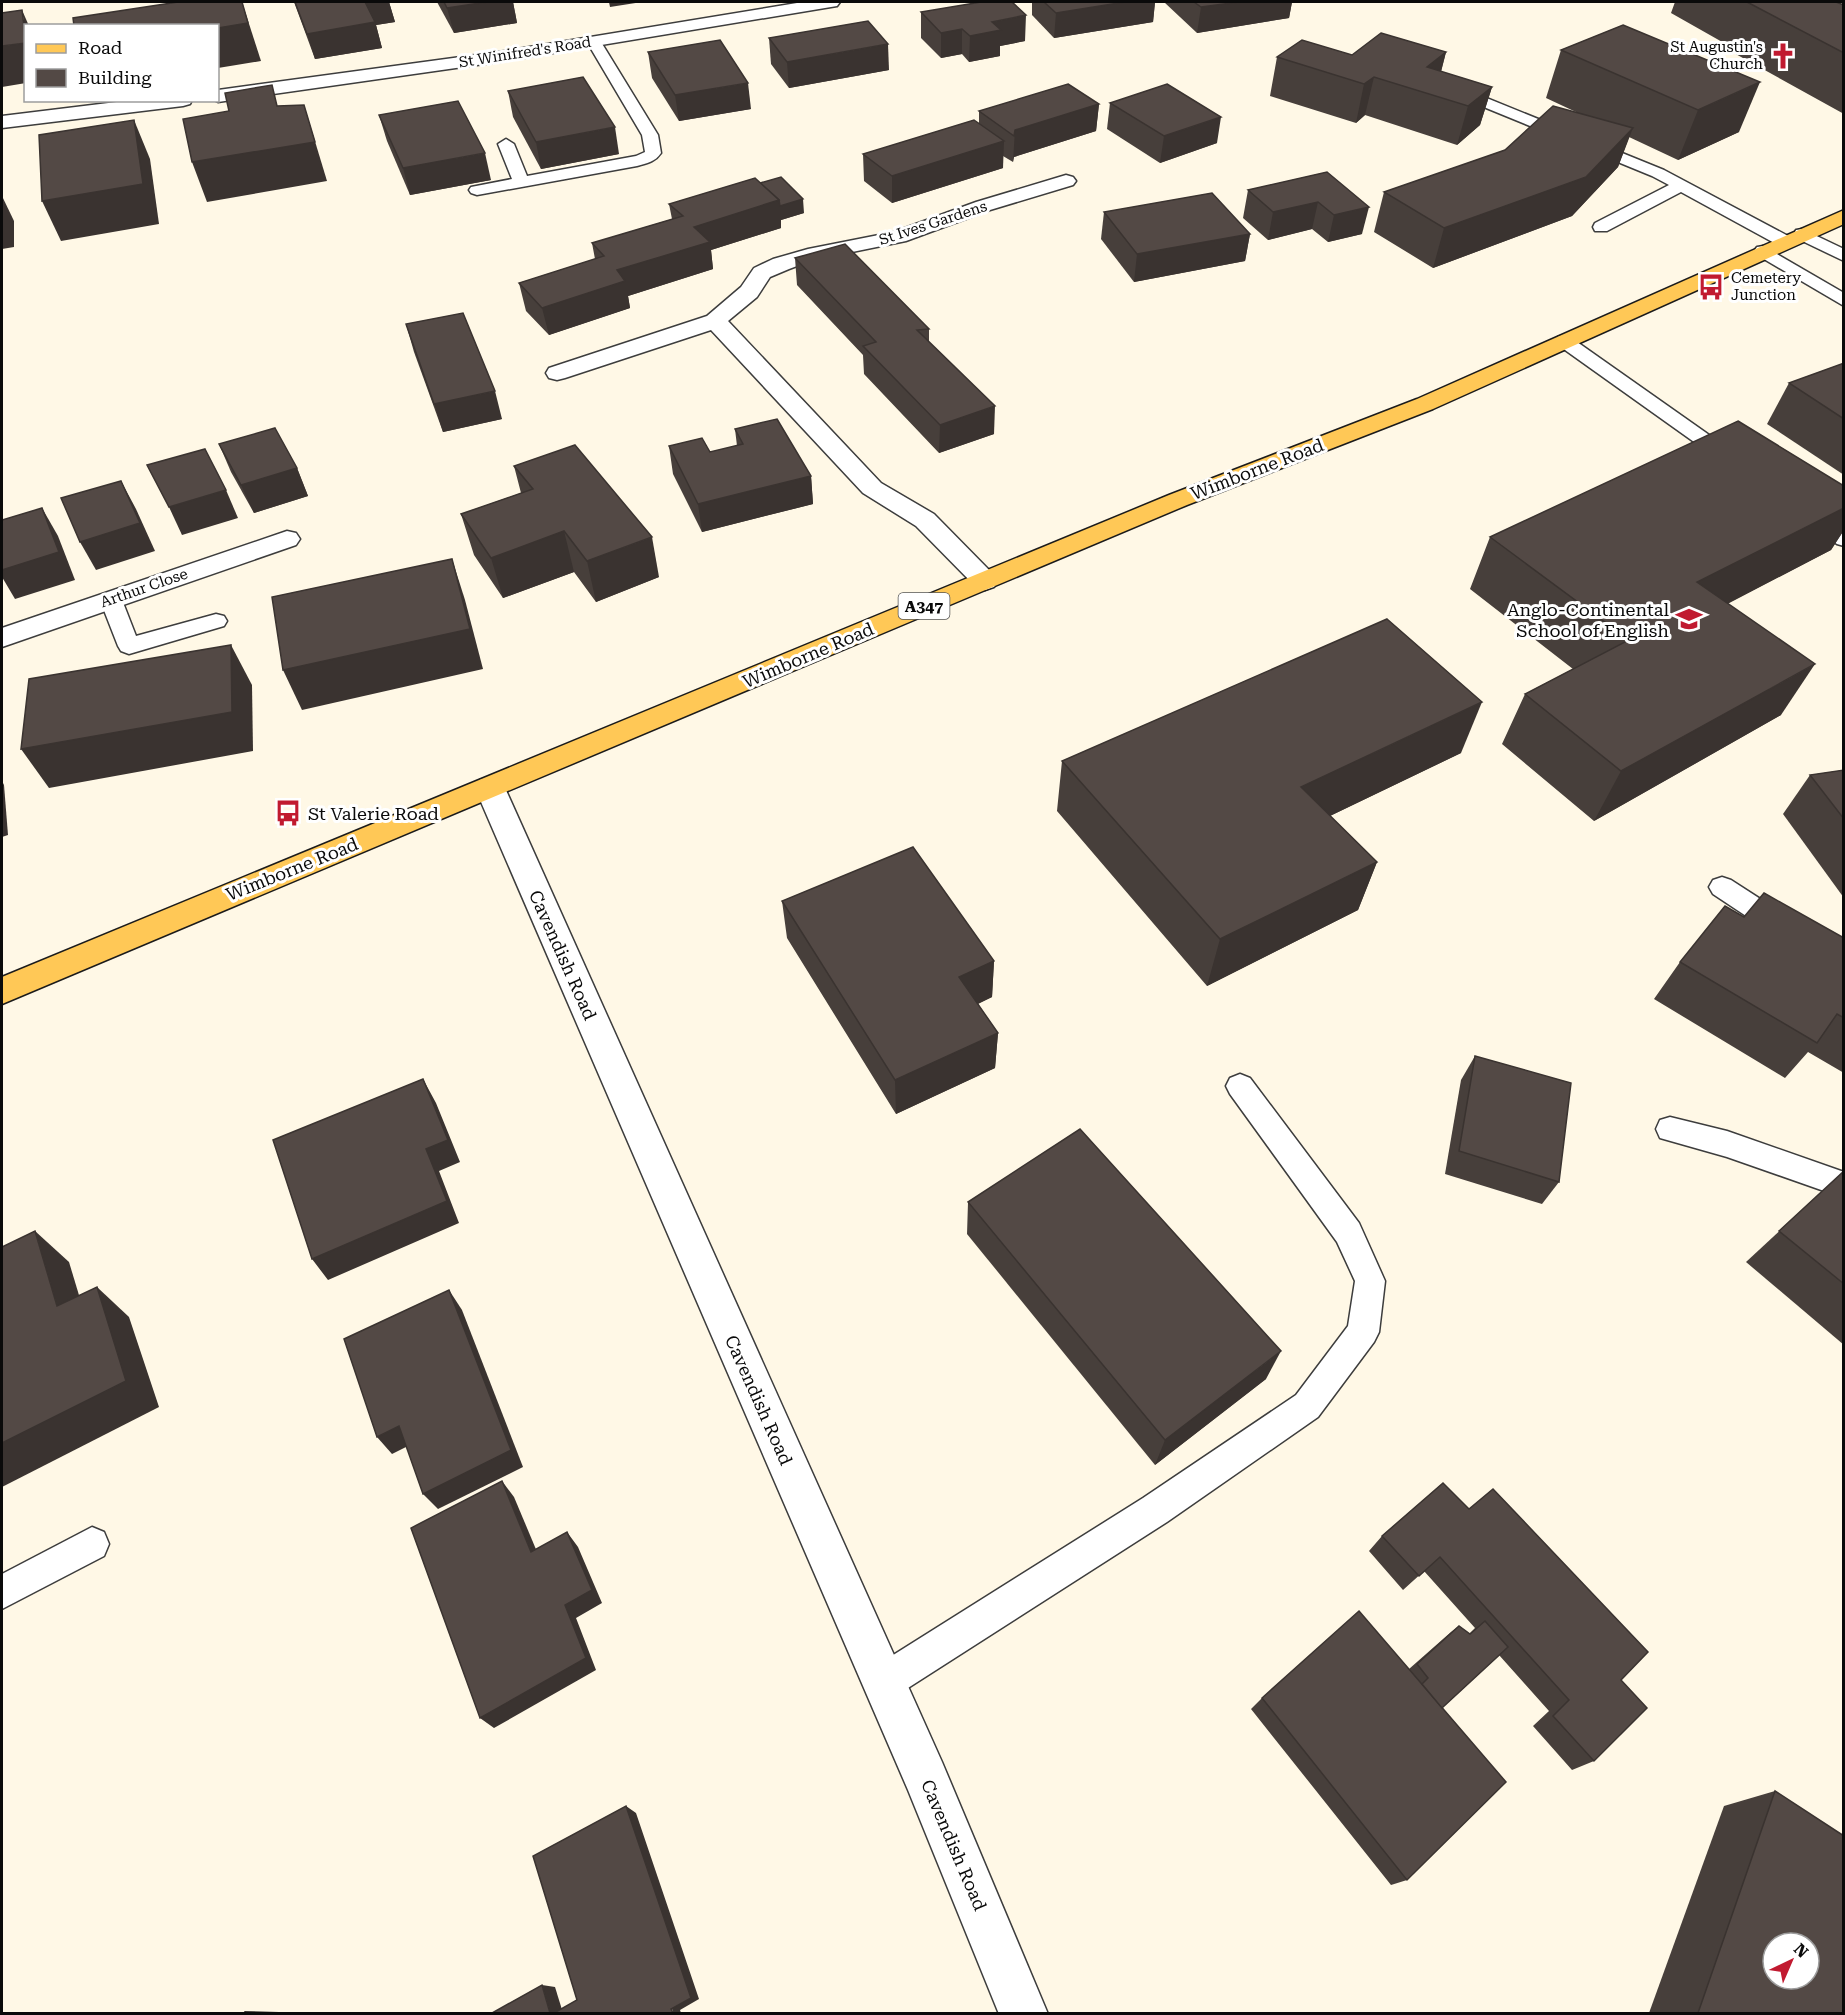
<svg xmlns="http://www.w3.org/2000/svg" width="1845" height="2015" font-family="'Roboto Serif',serif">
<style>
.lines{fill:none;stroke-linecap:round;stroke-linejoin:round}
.service-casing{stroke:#3d3d3d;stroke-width:3}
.minor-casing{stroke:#3d3d3d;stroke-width:3}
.primary-casing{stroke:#1b1b1b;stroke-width:3}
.service{fill:#fff;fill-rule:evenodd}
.minor{fill:#fff;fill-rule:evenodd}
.primary{fill:#ffc856;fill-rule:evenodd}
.wall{fill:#473f3b}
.shaded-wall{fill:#3a3330}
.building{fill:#534945;stroke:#3a3330;stroke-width:1.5;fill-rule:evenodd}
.labels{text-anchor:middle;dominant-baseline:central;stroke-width:6;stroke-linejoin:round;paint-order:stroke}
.far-poi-label{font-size:15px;fill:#0a0a0a;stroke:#fff;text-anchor:end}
.far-street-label{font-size:15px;fill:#0a0a0a;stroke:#fff}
.shield{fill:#fff;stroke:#545454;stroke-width:1.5}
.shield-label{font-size:16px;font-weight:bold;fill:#0a0a0a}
.street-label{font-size:18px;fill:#0a0a0a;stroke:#fff}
.poi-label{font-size:18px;fill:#0a0a0a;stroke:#fff;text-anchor:end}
</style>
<rect width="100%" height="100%" fill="#fff8e6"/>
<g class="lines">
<g class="service-casing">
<g id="service">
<path d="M594,38l7,4 57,93 3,18c-6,9 -14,10 -24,13l-160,29 -6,-2 -2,-3 2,-3 41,-8 -14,-35 8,-5 8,5 13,32 109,-20 9,-4 -3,-17 -55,-93z"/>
<polygon points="1452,84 1664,170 1790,237 1793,241 1790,245 1778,245 1681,192 1607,231 1595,231 1593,227 1595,223 1669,185 1652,176 1447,92 1444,89"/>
<polygon points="1802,229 1844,249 1844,261 1796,238 1794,234 1796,230"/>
<polygon points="1763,246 1844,293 1844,306 1757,255 1754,251 1757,247"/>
<polygon points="1564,335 1570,337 1739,456 1742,460 1739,464 1725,464 1558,345 1555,341 1558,337"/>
<polygon points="1810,509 1817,510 1844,529 1844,546 1837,544 1803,520 1800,515 1803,510"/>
<polygon points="111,593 119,595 122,600 136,636 216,614 224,616 227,621 224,626 129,654 121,651 118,646 100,600 103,595"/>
<polygon points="1722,877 1731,880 1844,953 1844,977 1835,975 1713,894 1709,887 1713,880"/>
<polygon points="1240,1074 1250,1078 1359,1223 1385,1281 1379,1332 1374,1342 1318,1417 1167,1522 897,1695 884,1700 871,1695 866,1682 871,1669 1143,1498 1296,1395 1348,1326 1355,1281 1337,1242 1230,1094 1226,1086 1230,1078"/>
<polygon points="1670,1117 1727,1131 1844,1172 1844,1198 1727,1157 1660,1138 1656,1129 1660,1120"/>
<polygon points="92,1527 104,1532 109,1544 104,1556 2,1609 2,1574"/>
</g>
</g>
<g class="minor-casing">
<g id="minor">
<polygon points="803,2 840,2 837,6 831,7 505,61 218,102 214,100 218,100 218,90 505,51"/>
<polygon points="133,100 192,100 190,104 183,106 2,128 2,116"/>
<polygon points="1066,175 1073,177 1076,181 1073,185 990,210 906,241 813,260 789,269 770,277 757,297 728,321 881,483 934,514 994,575 998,581 994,587 985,590 976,587 916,526 863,493 711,330 565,378 557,380 549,378 546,373 549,368 707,316 741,287 754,268 773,259 808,249 894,232 976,202"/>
<polygon points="287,531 296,533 300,539 296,545 2,647 2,628"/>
<polygon points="490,777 500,780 505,788 942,1762 1048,2014 999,2014 908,1790 475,788 480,780"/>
</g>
</g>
<g class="primary-casing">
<polygon id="primary" points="1844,210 1844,224 1433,409 1187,505 2,1004 2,977 1169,495 1417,399"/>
</g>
<use href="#service" class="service"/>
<use href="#minor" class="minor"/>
<use href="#primary" class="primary"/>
</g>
<g class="wall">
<polygon points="294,2 389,2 395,22 376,25 382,48 315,59"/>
<polygon points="437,2 513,2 517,23 454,33"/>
<polygon points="1032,2 1155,2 1153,22 1054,38 1032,15"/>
<polygon points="1164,2 1292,2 1289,18 1197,33"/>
<polygon points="1675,2 1836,2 1844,5 1844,114 1723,47 1724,43 1671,13"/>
<polygon points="921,12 1025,41 1000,46 1000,56 969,62 962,54 941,58 921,38"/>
<polygon points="1623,25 1739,132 1678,160 1629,137 1618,167 1572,216 1433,268 1374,232 1384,192 1505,150 1576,112 1546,98 1561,50"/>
<polygon points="769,38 889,70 789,88 771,64"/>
<polygon points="648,52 751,109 679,121 652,78"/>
<polygon points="1446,52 1441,72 1492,87 1480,125 1457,145 1365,115 1356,123 1270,96 1277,57"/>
<polygon points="508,91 619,154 541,169 513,117"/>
<polygon points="1110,103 1217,143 1160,163 1107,129"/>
<polygon points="1099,104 1096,131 1014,157 1013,162 1003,156 1003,168 892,203 864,181 863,154 979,123 979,111"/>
<polygon points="379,115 491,180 410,195 387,141"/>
<polygon points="1327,172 1362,234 1328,242 1312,229 1268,240 1243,218 1248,190"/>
<polygon points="760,183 804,213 781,220 781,228 711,250 713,269 628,296 630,308 549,335 526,311 519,283 595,259 592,243 672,219 669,204"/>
<polygon points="1104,212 1250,234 1245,261 1134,282 1101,239"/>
<polygon points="795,258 929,329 929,342 994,434 939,453 864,374 863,355 797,285"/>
<polygon points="406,324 502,419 443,432 414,352"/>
<polygon points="1844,363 1844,475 1767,424 1789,383"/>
<polygon points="735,429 811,476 813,504 702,532 673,474 669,446 710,452 737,446"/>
<polygon points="219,444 297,468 308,496 254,513 231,472"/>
<polygon points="514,466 659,577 596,602 574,572 503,598 474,555 461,514 521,493"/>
<polygon points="1844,486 1844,530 1831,550 1728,603 1781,715 1594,821 1502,744 1525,694 1573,669 1470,589 1490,537"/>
<polygon points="1461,753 1330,816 1377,862 1358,910 1207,986 1057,811 1062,761"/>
<polygon points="1844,770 1844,898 1783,814 1810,775"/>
<polygon points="782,901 994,961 992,997 978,1004 998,1033 995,1068 896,1114 787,938"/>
<polygon points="1744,917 1844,938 1844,1073 1808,1052 1785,1078 1654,999 1680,962"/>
<polygon points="1475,1056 1559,1182 1542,1204 1445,1174 1461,1080"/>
<polygon points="1844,1171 1844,1345 1746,1262"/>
<polygon points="968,1202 1266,1379 1155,1465 967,1234"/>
<polygon points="1443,1483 1621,1680 1594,1761 1572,1770 1533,1726 1549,1711 1499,1655 1442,1708 1407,1880 1391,1885 1251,1709 1262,1698 1409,1669 1451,1632 1459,1626 1469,1634 1475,1628 1424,1571 1403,1590 1369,1551 1382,1536"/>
<polygon points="1775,1791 1844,2013 1649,2013 1724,1806"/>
</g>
<g class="shaded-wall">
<polygon points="242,2 261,61 218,68 218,28"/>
<polygon points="365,2 389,2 395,22 376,25 382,48 315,59 307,34"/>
<polygon points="487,2 513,2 517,23 454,33 447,8"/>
<polygon points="609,2 642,2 610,7"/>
<polygon points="1125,2 1155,2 1153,22 1054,38 1056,13"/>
<polygon points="1239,2 1292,2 1289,18 1197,33 1201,7"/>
<polygon points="22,10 29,26 26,26 26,36"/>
<polygon points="1026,15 1025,41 1000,46 1000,56 969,62 970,36 992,22"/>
<polygon points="962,29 962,54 941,58 941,33"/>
<polygon points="26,43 26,83 2,87 2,46"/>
<polygon points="888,44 889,70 789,88 787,62"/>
<polygon points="1446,52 1436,90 1427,67"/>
<polygon points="1374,77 1365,115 1356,123 1364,84"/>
<polygon points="1760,82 1739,132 1678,160 1698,110"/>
<polygon points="748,83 751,109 679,121 675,95"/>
<polygon points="1492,87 1480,125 1457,145 1468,106"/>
<polygon points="1099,104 1096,131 1014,157 1013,162 1015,130"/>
<polygon points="304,105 327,181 207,202 192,162"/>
<polygon points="1221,117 1217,143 1160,163 1164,136"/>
<polygon points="134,120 150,159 159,224 61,241 42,201"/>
<polygon points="615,127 619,154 541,169 536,142"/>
<polygon points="1633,128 1618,167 1572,216 1433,268 1444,228"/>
<polygon points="1004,141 1003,168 892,203 892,176"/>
<polygon points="485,153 491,180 410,195 403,168"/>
<polygon points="2,196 14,221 14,247 2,249"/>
<polygon points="803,199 804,213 781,220 781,228 711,250 713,269 628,296 630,308 549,335 542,308 617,270 694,227 779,200"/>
<polygon points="1318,202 1312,229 1268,240 1273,212"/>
<polygon points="1369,207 1362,234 1328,242 1334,215"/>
<polygon points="1250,234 1245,261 1134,282 1137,254"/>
<polygon points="495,391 502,419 443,432 434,404"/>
<polygon points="995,406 994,434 939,453 940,425"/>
<polygon points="297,468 308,496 254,513 241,485"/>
<polygon points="811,476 813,504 702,532 698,504"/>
<polygon points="121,481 136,509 155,551 96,570 80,542"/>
<polygon points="226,490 238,518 182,535 169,507"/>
<polygon points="42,508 58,536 75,580 15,599 2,577 2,570"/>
<polygon points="1844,508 1844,530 1831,550 1670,634 1697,582"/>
<polygon points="564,531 574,572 503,598 491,558"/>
<polygon points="652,537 659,577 596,602 587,561"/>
<polygon points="452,559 465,600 483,669 302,710 283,670"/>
<polygon points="231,645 252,685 253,751 49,788 21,749"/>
<polygon points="1815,664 1781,715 1594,821 1621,771"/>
<polygon points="1482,702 1461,753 1286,837 1301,787"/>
<polygon points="2,781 4,785 8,835 2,837"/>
<polygon points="1377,862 1358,910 1207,986 1220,939"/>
<polygon points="994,961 992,997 958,1013 959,977"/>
<polygon points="998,1033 995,1068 896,1114 895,1080"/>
<polygon points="423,1079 436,1103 460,1162 439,1171 459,1223 328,1280 312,1259 426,1149"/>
<polygon points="35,1231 69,1262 91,1335 57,1306"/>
<polygon points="97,1287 129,1317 159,1407 2,1487 2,1443"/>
<polygon points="449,1290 462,1310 523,1467 438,1509 423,1494"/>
<polygon points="1281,1351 1266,1379 1155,1465 1165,1440"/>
<polygon points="399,1426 414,1443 392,1454 377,1437"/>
<polygon points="502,1481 514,1497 543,1566 531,1552"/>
<polygon points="567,1532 578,1547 602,1603 576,1618 596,1670 494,1728 480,1718 565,1605"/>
<polygon points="626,1806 636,1813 699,1999 680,2010 681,2013 673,2013"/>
<polygon points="542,1985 555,1987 563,2013 550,2013"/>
<polygon points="244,2011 279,2012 279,2013 245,2013"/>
</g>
<g class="building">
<polygon points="178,2 242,2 248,23 218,28 218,26 74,26 73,18"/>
<polygon points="295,2 365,2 375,22 307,34"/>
<polygon points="444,2 487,2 447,8"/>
<polygon points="981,2 1012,2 1026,15 992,22 1001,30 970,36 962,29 941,33 921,12"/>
<polygon points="1044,2 1125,2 1056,13"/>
<polygon points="1194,2 1239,2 1201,7"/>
<polygon points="1747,2 1836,2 1844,5 1844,53"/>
<polygon points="22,10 26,43 2,46 2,13"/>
<polygon points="868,21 888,44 787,62 769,38"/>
<polygon points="1623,25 1760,82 1698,110 1561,50"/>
<polygon points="1381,33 1446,52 1427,67 1492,87 1468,106 1374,77 1364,84 1277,57 1302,40 1352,55"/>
<polygon points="720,40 748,83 675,95 648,52"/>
<polygon points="583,77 615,127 536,142 508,91"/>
<polygon points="1068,84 1099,104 1015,130 1014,136 979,111"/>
<polygon points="1167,84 1221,117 1164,136 1110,103"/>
<polygon points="272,85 277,106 304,105 315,142 192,162 183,119 229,111 225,93"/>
<polygon points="458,101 485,153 403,168 379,115"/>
<polygon points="1553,106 1633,128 1586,177 1444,228 1384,192 1505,150"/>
<polygon points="134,120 143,184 42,201 39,135"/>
<polygon points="974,120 1004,141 892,176 863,154"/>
<polygon points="1327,172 1369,207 1334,215 1318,202 1273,212 1248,190"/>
<polygon points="781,177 803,199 780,206 779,200 760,183"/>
<polygon points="755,178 779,200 694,227 710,242 617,270 625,281 542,308 519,283 604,256 592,243 683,216 669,204"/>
<polygon points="1212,193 1250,234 1137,254 1104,212"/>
<polygon points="845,244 929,329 917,330 995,406 940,425 863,346 876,342 795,258"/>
<polygon points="463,313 495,391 434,404 406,324"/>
<polygon points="1844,363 1844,419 1789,383"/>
<polygon points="777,419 811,476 698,504 669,446 702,438 710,452 743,444 735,429"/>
<polygon points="1738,421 1844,486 1844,508 1697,582 1815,664 1621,771 1525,694 1629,640 1490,537"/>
<polygon points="275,428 297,468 241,485 219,444"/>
<polygon points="575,445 652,537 587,561 564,531 491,558 461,514 533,489 514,466"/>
<polygon points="205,449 226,490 169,507 147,465"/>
<polygon points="121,481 140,523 80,542 61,498"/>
<polygon points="42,508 59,552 2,570 2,520"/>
<polygon points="452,559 470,629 283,670 272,597"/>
<polygon points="1387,619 1482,702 1301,787 1377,862 1220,939 1062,761"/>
<polygon points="231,645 232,712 21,749 29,679"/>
<polygon points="1844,770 1844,819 1810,775"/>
<polygon points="913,847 994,961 959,977 998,1033 895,1080 782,901"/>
<polygon points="1764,893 1844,938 1844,1018 1837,1014 1817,1043 1680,962 1725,906 1744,917"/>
<polygon points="1475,1056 1571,1083 1559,1182 1459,1151"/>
<polygon points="423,1079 448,1140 426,1149 447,1201 312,1259 273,1140"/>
<polygon points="1080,1129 1281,1351 1165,1440 968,1202"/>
<polygon points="1844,1171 1844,1284 1779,1231"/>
<polygon points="35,1231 57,1306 97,1287 126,1381 2,1443 2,1247"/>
<polygon points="449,1290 511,1450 423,1494 399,1426 377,1437 344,1339"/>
<polygon points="502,1481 531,1552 567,1532 592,1590 565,1605 586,1658 480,1718 411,1528"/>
<polygon points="1443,1483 1469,1509 1493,1489 1648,1652 1621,1680 1647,1708 1594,1761 1553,1716 1569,1700 1440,1557 1419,1576 1382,1536"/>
<polygon points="1359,1611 1506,1782 1407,1880 1262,1698"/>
<polygon points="1485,1621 1508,1647 1442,1708 1422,1684 1428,1678 1417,1664 1459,1626 1470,1634"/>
<path d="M1775,1791l69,45v177h-146zM1773,1943h36v36h-36z"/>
<polygon points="626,1806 691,1998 671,2009 673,2013 554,2013 577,2000 533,1856"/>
<polygon points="542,1985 550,2013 492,2013"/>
</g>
<defs>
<g id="church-bare" transform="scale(2.07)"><path d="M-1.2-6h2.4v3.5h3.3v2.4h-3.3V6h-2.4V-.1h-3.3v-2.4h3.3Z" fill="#c11a30" stroke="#fff" stroke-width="2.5" paint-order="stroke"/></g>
<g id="bus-bare" transform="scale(2.07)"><path d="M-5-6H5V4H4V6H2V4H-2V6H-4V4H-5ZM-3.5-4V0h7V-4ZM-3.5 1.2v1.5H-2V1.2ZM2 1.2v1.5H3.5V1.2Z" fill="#c11a30" stroke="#fff" stroke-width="2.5" paint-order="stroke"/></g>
<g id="school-bare" transform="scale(2.07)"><path d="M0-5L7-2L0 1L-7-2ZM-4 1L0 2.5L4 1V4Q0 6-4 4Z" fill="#c11a30" stroke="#fff" stroke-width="2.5" paint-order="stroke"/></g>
</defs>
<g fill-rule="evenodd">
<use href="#church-bare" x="1783" y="56"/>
<use href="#bus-bare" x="1711" y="287"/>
<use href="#school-bare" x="1689" y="619"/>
<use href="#bus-bare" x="288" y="813"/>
</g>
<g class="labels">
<g class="far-poi-label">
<text x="1763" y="47">St Augustin's<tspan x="1763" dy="17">Church</tspan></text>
<text x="1731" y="278" text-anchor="start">Cemetery<tspan x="1731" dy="17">Junction</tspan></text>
</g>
<g class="far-street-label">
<text transform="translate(525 52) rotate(-9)">St Winifred's Road</text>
<text transform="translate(933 223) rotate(-18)">St Ives Gardens</text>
<text transform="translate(144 588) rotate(-19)">Arthur Close</text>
</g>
<rect class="shield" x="898.5" y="593" width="51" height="26" rx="4.5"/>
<g class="shield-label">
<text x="924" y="606">A347</text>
</g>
<g class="street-label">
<text transform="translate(1257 469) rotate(-21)">Wimborne Road</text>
<text transform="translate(808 655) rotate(-23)">Wimborne Road</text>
<text transform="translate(292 869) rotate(-22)">Wimborne Road</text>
<text transform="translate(563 955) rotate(66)">Cavendish Road</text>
<text transform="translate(759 1400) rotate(66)">Cavendish Road</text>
<text transform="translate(954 1845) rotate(67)">Cavendish Road</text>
</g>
<g class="poi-label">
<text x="1669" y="609">Anglo-Continental<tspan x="1669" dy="21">School of English</tspan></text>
<text x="308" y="813" text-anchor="start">St Valerie Road</text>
</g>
</g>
<rect width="1845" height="2015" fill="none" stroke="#0a0a0a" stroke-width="6"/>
<rect x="24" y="24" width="195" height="78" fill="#ffffff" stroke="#9d9d9d" stroke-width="1.5"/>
<rect x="36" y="44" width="30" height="9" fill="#ffc856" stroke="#9d9d9d" stroke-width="1.5"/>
<text x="78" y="54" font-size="18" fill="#0a0a0a">Road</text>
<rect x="36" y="69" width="30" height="18" fill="#534945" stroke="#9d9d9d" stroke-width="1.5"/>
<text x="78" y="84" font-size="18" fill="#0a0a0a">Building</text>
<g transform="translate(1791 1961) rotate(44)"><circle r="28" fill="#ffffff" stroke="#9d9d9d" stroke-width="1.5"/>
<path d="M0-4.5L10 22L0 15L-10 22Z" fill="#c11a30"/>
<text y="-9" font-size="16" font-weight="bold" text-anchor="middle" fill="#0a0a0a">N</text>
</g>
</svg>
